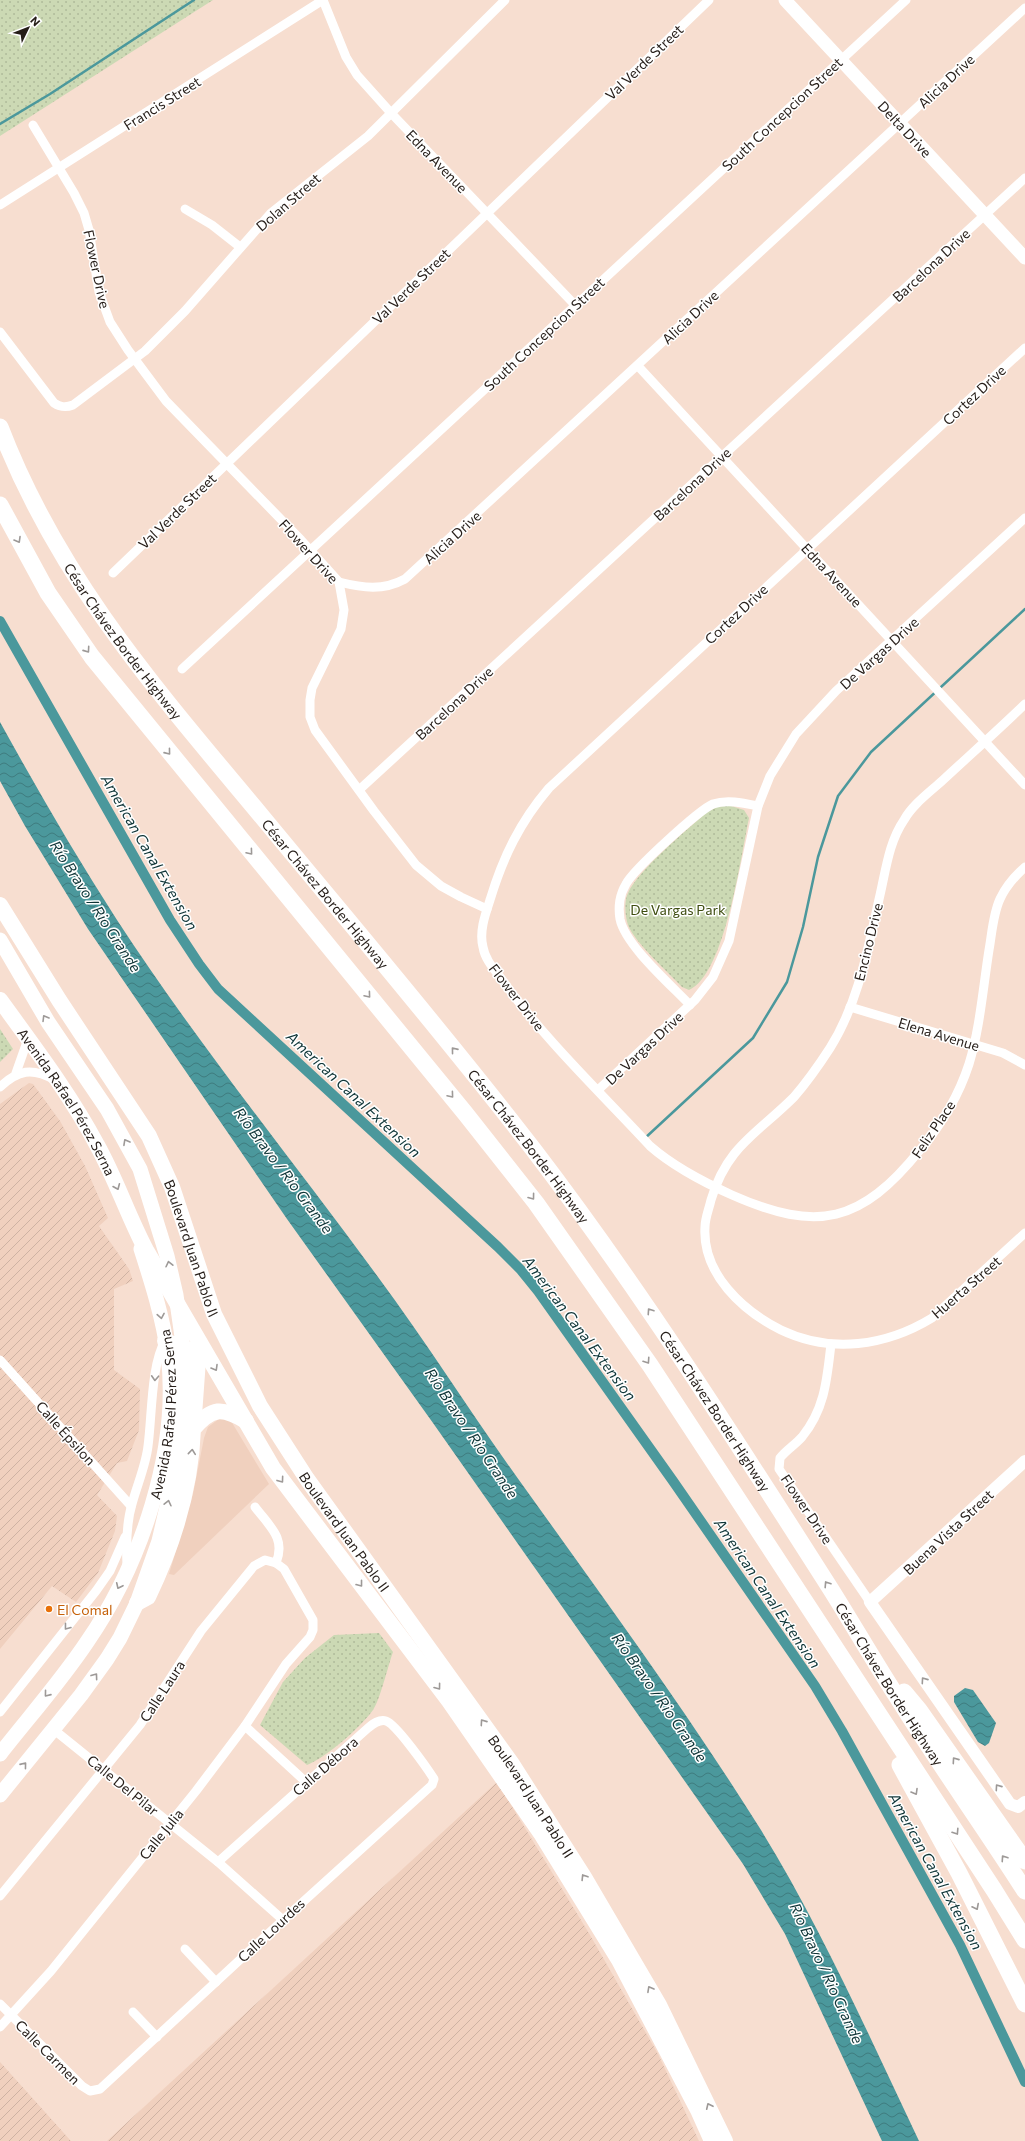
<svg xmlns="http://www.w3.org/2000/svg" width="1025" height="2141" font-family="Commissioner,sans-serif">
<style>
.built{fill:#f0d0be}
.industrial{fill:url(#industrial-furrows)}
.park{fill:url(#park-dots)}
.water{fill:url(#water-waves)}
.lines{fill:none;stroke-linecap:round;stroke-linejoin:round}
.stream{stroke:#4b989c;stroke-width:2.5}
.canal{stroke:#4b989c;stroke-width:10}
.minor{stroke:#fff;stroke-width:9}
.tertiary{stroke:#fff;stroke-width:12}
.secondary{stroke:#fff;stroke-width:13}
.primary{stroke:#fff;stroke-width:15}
.trunk{stroke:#fff;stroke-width:16}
.motorway{stroke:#fff;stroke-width:17}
.oneway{stroke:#9d9997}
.food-dot{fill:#e8710a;stroke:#fff;stroke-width:1.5}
.labels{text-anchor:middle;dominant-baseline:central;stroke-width:3;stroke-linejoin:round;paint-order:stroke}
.street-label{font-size:14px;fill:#251d18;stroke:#fff}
.park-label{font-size:14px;fill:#3e4d10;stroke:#fff}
.food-label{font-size:14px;fill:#c56008;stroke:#fff;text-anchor:start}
.water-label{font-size:15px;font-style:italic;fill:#0f3537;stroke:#fff}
</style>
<defs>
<pattern id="industrial-furrows" width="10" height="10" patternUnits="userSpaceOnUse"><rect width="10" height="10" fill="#f0d0be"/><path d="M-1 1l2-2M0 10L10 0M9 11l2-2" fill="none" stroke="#ceb2a3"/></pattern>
<pattern id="park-dots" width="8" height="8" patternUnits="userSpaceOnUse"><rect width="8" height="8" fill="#ccd9b4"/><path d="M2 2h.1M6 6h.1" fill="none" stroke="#afba9a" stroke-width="1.8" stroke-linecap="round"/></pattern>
<pattern id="water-waves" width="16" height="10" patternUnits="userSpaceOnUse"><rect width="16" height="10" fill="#4b989c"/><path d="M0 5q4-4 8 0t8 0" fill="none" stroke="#3e7b7e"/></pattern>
</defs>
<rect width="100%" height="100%" fill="#f7ded0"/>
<polygon class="built" points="223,1416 231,1421 269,1484 174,1575 169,1574 193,1494 204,1438 208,1427"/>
<g class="industrial">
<polygon points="29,1083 33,1084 60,1121 85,1166 108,1218 99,1226 129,1269 133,1281 114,1289 114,1370 140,1389 139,1430 127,1461 117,1463 97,1495 117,1516 115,1531 98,1573 76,1602 52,1586 0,1649 0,1104"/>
<polygon points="497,1782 590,1935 658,2054 699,2141 107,2141"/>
<polygon points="0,2062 71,2141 0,2141"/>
</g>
<g class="park">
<polygon points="0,0 213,0 0,136"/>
<path d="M728,805l16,5 5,8c-8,37 -24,157 -60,172l-7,-3c-14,-15 -47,-44 -54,-62 -3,-9 -4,-24 0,-32 11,-24 58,-62 79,-81l10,-5z"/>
<polygon points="0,1029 13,1049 0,1062"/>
<path d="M379,1633l14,19c-5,14 -13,48 -20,58 -13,18 -46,47 -66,55l-47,-40 23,-43 22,-24 29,-23z"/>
</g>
<g class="water">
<path d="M0,722c37,67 75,133 117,198 80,123 174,238 261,357 51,69 96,141 146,210 81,113 163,225 237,343 61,99 108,206 158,311h-37l-97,-207 -42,-70 -310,-441 -146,-204 -199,-290 -63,-103 -25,-45z"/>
<polygon points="965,1688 973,1690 996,1723 989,1743 985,1746 978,1742 954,1702 954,1696"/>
</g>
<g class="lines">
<g class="stream">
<polyline points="0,124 50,94 194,0"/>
<polyline points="644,1139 753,1038 787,982 803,927 818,857 838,796 871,752 1025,609"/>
</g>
<polyline class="canal" points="0,621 170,920 199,964 218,989 498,1247 521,1270 538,1291 673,1481 815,1686 842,1731 960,1945 1025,2082"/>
<g class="minor">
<polyline points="323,0 346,57 357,75 391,113 575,305"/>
<polyline points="33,125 74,193 84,213 89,230 99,292 110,322 128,350 166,401 301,540 339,582 344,610 341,629 312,688 310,700 310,717 315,730 374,811 416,865 441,886 461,897 487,909"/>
<polyline points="0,205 323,0"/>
<polyline points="185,209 212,225 240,247"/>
<path d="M0,332l54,71c6,4 11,5 19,2l72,-54 40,-40 86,-98 97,-77 137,-136"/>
<path d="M1025,348l-476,440c-29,34 -46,69 -59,112 -5,15 -11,32 -7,47 2,13 12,23 20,34 42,59 97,111 147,165 24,21 53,36 82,49 86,38 129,28 188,-45 21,-25 39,-55 49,-86 11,-36 14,-76 20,-114 3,-17 4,-36 11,-51 6,-13 15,-23 25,-32"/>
<polyline points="638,366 1025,785"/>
<polyline points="113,573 709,0"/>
<path d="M339,582c24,6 44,9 66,-3l620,-571"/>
<polyline points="182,669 906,0"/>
<path d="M1025,704c-27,26 -55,51 -82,76 -13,12 -30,24 -39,40 -15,22 -18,49 -24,75 -12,52 -21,107 -50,153 -11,17 -23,34 -36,49 -37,37 -67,49 -83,103 -2,9 -6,18 -6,27 -3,47 38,84 76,103 50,24 105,16 151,-12l93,-85"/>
<polyline points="359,790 1025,178"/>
<path d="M690,1005c-19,-20 -65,-60 -70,-86 -2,-12 0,-25 6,-35 8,-15 73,-74 87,-80 14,-5 31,-1 45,2"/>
<polyline points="850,1007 1003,1053 1025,1065"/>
<polyline points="16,1073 28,1039"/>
<path d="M0,1087c18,-17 32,-20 55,-7"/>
<polyline points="598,1090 695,1000 713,977 729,941 758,806 770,776 796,734 836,691 1025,518"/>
<path d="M831,1344c-4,35 -6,65 -29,93 -7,8 -16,13 -22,21l-1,11 91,133"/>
<polyline points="0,1360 131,1506"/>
<path d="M255,1507c15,20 31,31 21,56"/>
<path d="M127,1565c-1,-21 -1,-41 5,-61 5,-19 14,-39 16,-58 4,-29 3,-82 17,-105"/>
<polyline points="0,1712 96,1591 110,1571 125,1537"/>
<polyline points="245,1726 306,1782"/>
<polyline points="53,1729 218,1862 283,1920"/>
<polyline points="0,1896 140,1725 201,1631 254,1566 265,1560 276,1563 284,1569 313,1620 313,1630 310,1637 286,1664 245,1726 196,1791 51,1971 0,2027"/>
<polyline points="185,1949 216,1982"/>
<path d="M0,2004l82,82 8,5 10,-2 183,-169 149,-135 2,-6c-7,-11 -38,-55 -48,-58 -7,-2 -13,3 -18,7l-150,134"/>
<polyline points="133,2012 157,2037"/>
</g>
<polyline class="tertiary" points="1025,1461 870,1602 1010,1804 1018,1807 1025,1802"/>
<polyline class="secondary" points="785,0 1025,258"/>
<g class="primary">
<polyline points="0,940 48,1022 107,1109 140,1169 167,1256 176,1295 182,1337 183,1388 182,1432 178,1460 159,1541 137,1603 120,1638 107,1659 81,1695 0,1795"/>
<path id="s1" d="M0,1754c29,-37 61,-73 87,-112 54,-78 93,-193 81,-288 -5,-36 -16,-71 -27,-105"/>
</g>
<g class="trunk">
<path id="s2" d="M0,905l59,95 90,136 23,51 42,127 46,92 47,73 205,285 72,113 75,128 66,136"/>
<path id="s3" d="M0,1000c34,47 70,94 97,145 19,34 31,71 49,105l127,218 176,233 93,134 77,125 79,150 14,31"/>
<polyline points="165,1341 192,1351 198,1360 193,1429"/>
<path d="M137,1603l11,-6c25,-52 43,-110 45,-168 19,-22 29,-22 53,-8"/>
</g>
<g class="motorway">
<path id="s4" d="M0,427c57,149 153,259 254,380 93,113 189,225 279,342 107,140 202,290 297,439 24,38 46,77 71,115 40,64 84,125 124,188"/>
<polyline points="0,505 48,593 92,657 465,1113 536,1203 650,1365 994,1890 1025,1940"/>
<polyline points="904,1692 919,1710 1025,1861"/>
<polyline points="900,1765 959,1873 1025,2004"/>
</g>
</g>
<defs><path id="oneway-chevron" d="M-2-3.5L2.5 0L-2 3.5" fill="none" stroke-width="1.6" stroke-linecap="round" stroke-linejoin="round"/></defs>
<g class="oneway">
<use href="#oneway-chevron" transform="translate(18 540) rotate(60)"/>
<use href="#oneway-chevron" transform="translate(87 650) rotate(55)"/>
<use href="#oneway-chevron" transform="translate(168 752) rotate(51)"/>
<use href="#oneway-chevron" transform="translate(250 852) rotate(50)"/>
<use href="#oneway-chevron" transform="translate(368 995) rotate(50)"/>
<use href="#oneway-chevron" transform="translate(45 1018) rotate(-121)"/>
<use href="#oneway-chevron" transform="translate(454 1050) rotate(-129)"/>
<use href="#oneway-chevron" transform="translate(451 1095) rotate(50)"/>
<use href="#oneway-chevron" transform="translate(126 1142) rotate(-119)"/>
<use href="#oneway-chevron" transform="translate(117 1187) rotate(67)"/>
<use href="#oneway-chevron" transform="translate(532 1197) rotate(53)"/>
<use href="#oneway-chevron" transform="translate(169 1264) rotate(-103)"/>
<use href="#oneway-chevron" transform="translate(650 1311) rotate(-124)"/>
<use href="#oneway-chevron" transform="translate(161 1316) rotate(80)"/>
<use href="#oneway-chevron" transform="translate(647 1361) rotate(56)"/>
<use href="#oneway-chevron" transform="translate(215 1368) rotate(60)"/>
<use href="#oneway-chevron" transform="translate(155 1378) rotate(93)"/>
<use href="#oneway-chevron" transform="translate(192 1452) rotate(-84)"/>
<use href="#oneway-chevron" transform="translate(281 1480) rotate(54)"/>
<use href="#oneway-chevron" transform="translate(168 1503) rotate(-77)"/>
<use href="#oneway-chevron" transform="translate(360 1584) rotate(52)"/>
<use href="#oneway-chevron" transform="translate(827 1584) rotate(-123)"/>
<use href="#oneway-chevron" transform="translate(119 1586) rotate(115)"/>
<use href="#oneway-chevron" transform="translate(67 1627) rotate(128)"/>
<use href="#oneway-chevron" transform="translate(95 1676) rotate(-54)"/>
<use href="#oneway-chevron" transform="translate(924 1680) rotate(-125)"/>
<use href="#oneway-chevron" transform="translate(438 1687) rotate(53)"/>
<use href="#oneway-chevron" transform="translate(47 1694) rotate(129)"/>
<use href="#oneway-chevron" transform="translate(483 1722) rotate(-125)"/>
<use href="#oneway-chevron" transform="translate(955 1760) rotate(-125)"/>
<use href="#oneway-chevron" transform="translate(24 1765) rotate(-51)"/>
<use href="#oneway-chevron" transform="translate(998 1787) rotate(-125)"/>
<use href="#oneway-chevron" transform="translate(915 1792) rotate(60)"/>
<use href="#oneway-chevron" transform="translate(956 1832) rotate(57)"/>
<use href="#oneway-chevron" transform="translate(1004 1858) rotate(-124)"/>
<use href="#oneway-chevron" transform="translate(584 1877) rotate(-122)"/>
<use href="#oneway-chevron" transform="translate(976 1907) rotate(63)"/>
<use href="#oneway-chevron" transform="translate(650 1989) rotate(-119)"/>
<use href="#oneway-chevron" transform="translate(709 2106) rotate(-115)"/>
</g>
<circle class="food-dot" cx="49" cy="1609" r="4"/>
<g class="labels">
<g class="street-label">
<text transform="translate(644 62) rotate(-44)">Val Verde Street</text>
<text transform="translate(946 81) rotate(-43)">Alicia Drive</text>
<text transform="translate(162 103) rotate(-32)">Francis Street</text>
<text transform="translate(782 114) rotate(-43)">South Concepcion Street</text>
<text transform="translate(905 129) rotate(47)">Delta Drive</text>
<text transform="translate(437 161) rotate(46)">Edna Avenue</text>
<text transform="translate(288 202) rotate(-41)">Dolan Street</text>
<text transform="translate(931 265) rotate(-43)">Barcelona Drive</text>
<text transform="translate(97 269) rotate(78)">Flower Drive</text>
<text transform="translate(411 286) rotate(-44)">Val Verde Street</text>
<text transform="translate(690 317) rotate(-43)">Alicia Drive</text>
<text transform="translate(544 334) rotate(-43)">South Concepcion Street</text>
<text transform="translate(974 395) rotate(-43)">Cortez Drive</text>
<text transform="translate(692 484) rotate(-43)">Barcelona Drive</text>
<text transform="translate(177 511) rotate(-44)">Val Verde Street</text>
<text transform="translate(452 537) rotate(-42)">Alicia Drive</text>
<text transform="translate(309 551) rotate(48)">Flower Drive</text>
<text transform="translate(832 575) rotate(47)">Edna Avenue</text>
<text transform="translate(736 614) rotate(-43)">Cortez Drive</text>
<text stroke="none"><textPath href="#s4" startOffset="248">César Chávez Border Highway</textPath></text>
<text transform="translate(879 653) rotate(-42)">De Vargas Drive</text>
<text transform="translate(454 703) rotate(-43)">Barcelona Drive</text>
<text stroke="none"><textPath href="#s4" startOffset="572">César Chávez Border Highway</textPath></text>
<text transform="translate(868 942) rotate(-76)">Encino Drive</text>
<text transform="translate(517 997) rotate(52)">Flower Drive</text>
<text transform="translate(939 1034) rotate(17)">Elena Avenue</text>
<text transform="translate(644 1048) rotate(-43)">De Vargas Drive</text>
<text stroke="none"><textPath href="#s3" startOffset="122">Avenida Rafael Pérez Serna</textPath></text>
<text transform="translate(933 1129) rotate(-56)">Feliz Place</text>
<text stroke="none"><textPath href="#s4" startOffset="896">César Chávez Border Highway</textPath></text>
<text stroke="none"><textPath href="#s2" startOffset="395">Boulevard Juan Pablo II</textPath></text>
<text transform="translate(966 1287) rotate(-41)">Huerta Street</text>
<text stroke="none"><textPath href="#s4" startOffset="1220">César Chávez Border Highway</textPath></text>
<text stroke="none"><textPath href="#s1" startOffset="386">Avenida Rafael Pérez Serna</textPath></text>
<text transform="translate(66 1433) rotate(48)">Calle Épsilon</text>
<text transform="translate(807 1509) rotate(56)">Flower Drive</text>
<text stroke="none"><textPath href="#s2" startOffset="719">Boulevard Juan Pablo II</textPath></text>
<text transform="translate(948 1532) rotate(-43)">Buena Vista Street</text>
<text stroke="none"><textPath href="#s4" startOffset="1544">César Chávez Border Highway</textPath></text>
<text transform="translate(162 1691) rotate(-57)">Calle Laura</text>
<text transform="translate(325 1766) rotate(-41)">Calle Débora</text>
<text transform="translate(123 1785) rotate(39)">Calle Del Pilar</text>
<text stroke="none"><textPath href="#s2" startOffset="1043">Boulevard Juan Pablo II</textPath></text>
<text transform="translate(161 1834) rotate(-51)">Calle Julia</text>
<text transform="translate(271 1930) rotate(-43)">Calle Lourdes</text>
<text transform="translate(48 2052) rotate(45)">Calle Carmen</text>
</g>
<g class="park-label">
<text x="678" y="909">De Vargas Park</text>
</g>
<g class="food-label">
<text x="57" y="1609">El Comal</text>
</g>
<g class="water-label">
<text transform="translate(150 852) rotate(60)">American Canal Extension</text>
<text transform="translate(96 906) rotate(57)">Río Bravo / Rio Grande</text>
<text transform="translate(354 1094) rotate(43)">American Canal Extension</text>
<text transform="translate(284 1170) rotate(53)">Río Bravo / Rio Grande</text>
<text transform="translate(580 1328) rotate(53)">American Canal Extension</text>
<text transform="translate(472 1433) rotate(56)">Río Bravo / Rio Grande</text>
<text transform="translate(768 1593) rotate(56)">American Canal Extension</text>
<text transform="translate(660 1697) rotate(55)">Río Bravo / Rio Grande</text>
<text transform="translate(936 1871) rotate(61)">American Canal Extension</text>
<text transform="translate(827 1973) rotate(65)">Río Bravo / Rio Grande</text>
</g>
</g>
<g transform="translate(28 28) rotate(47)" stroke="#ffffff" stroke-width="3" paint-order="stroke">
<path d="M0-3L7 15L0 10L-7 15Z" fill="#251d18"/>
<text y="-6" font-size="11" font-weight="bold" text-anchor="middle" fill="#251d18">N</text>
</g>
</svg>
